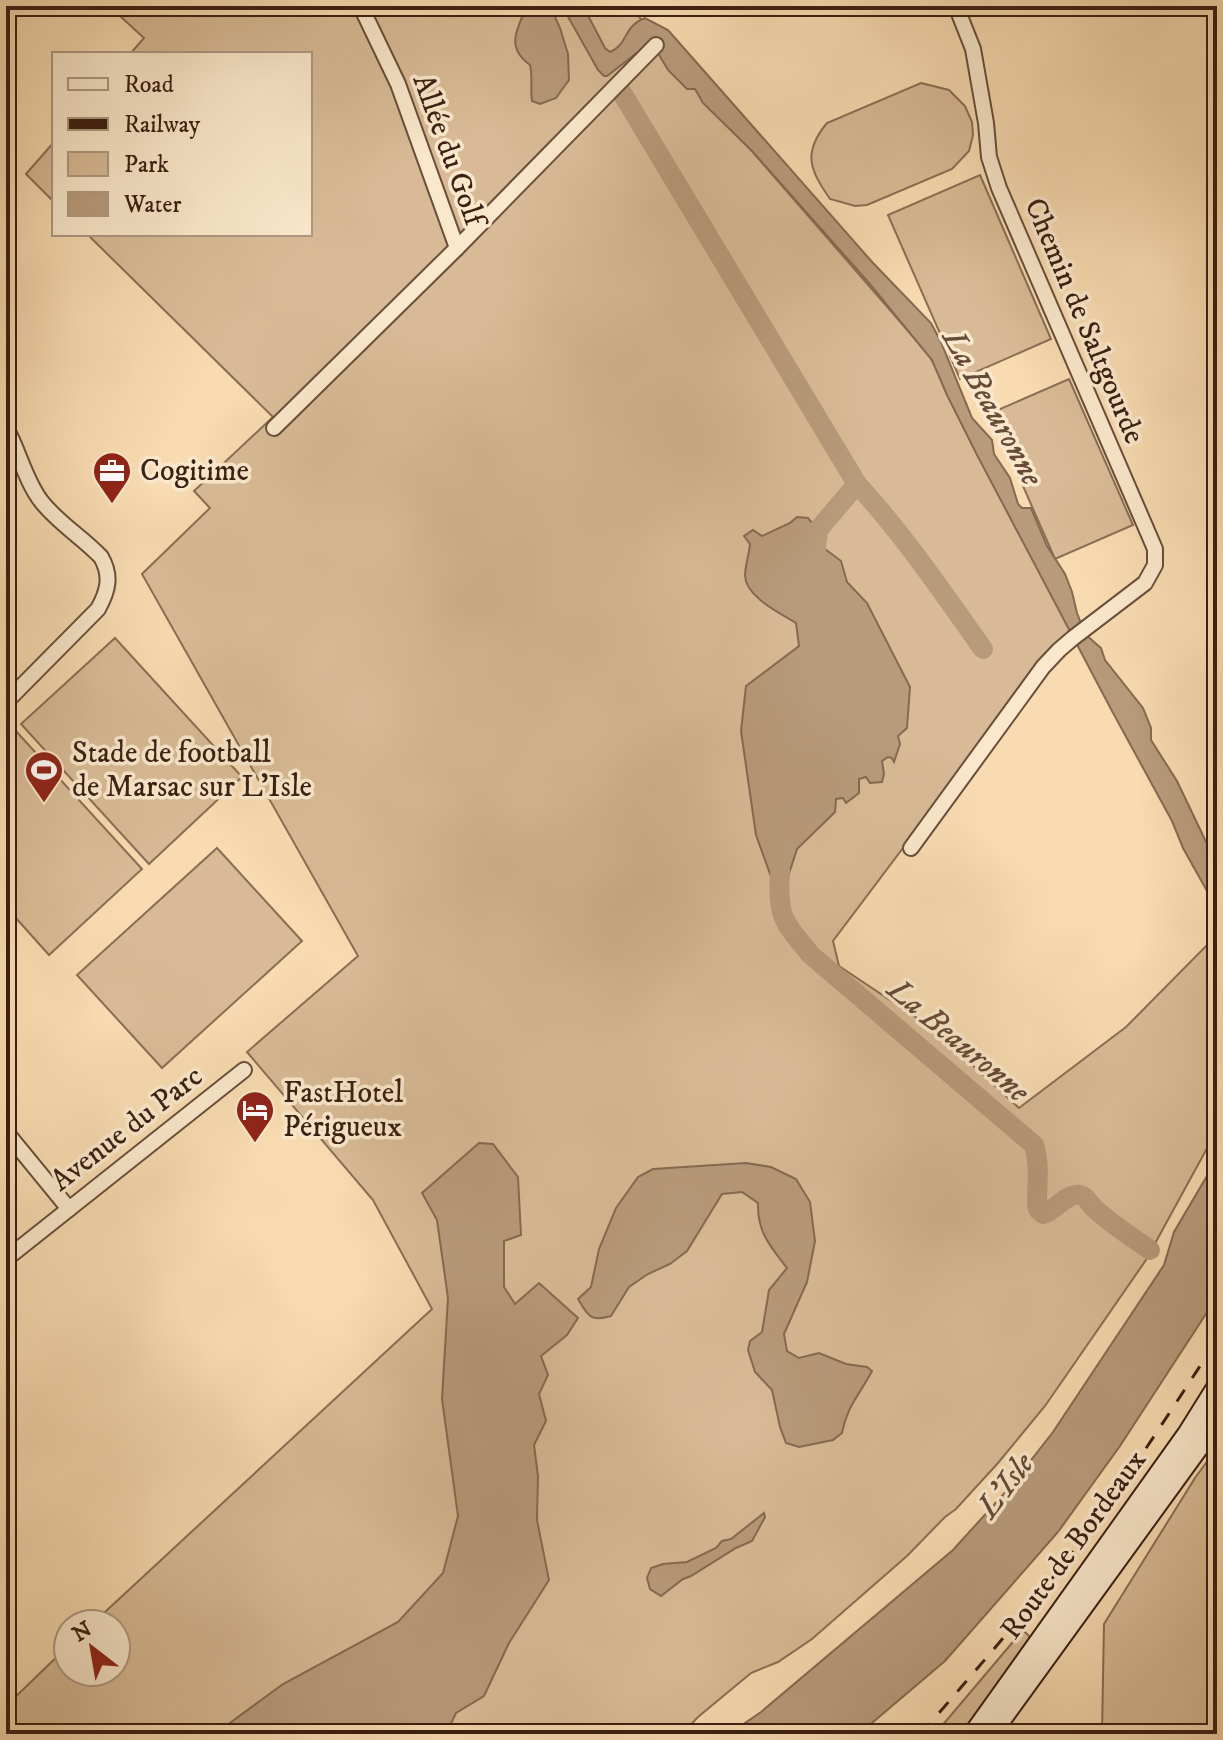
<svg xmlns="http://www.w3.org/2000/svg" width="1223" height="1740" font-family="'IM FELL DW Pica',serif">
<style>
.green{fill:#d8bb96;stroke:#8a6d54;stroke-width:2}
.water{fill:#b89b7b;stroke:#866951;stroke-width:2}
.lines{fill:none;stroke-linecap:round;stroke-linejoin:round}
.river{stroke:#b89b7b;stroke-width:20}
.minor-casing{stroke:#6a4e3a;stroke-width:18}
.secondary-casing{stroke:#3b1f12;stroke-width:22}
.minor{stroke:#fae8cc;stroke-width:14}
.secondary{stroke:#fae8cc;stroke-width:18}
.rail{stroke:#3b1f12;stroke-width:3;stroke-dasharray:14 14;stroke-linecap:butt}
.labels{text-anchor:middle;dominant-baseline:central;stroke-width:7;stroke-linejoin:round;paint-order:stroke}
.street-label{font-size:30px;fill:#3b1f12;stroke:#fae8cc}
.poi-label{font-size:30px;fill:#3b1f12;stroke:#fae8cc;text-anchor:start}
.water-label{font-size:32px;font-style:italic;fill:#674a37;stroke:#fae8cc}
</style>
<rect width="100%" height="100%" fill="#f8dbb1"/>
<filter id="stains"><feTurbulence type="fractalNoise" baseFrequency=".0025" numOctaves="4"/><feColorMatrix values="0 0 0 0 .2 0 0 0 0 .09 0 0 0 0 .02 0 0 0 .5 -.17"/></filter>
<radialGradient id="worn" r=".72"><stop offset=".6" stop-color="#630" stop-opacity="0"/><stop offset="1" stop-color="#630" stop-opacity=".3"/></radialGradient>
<g class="green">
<polygon points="109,6 631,6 665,51 929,355 1073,630 1040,666 833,941 839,966 935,1030 1019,1108 1126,1027 1215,937 1217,942 1217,1130 1146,1260 1045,1406 998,1463 956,1509 945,1517 907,1556 812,1639 778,1662 751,1673 698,1717 682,1734 6,1734 6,1706 68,1646 68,1672 116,1672 116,1624 92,1624 432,1309 373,1200 247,1052 358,956 142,574 210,508 194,491 273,417 87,234 310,234 310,54 130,54 144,38"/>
<path d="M921,83l28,7 16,16 7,16 1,13 -4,16 -17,18 -85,36 -12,1 -25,-7c-20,-29 -28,-46 -3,-76z"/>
<polygon points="54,142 54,202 26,174"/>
<polygon points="980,175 1051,339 960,379 888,215"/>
<polygon points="1069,379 1133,525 1055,559 991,413"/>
<polygon points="115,638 242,777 149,864 21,724"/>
<polygon points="15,730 142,869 49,955 6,907 6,739"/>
<polygon points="217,848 302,941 162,1068 77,975"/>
<polygon points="1217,1448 1217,1734 1102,1734 1104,1624 1195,1478"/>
<polygon points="1023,1630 1030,1637 963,1734 935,1734"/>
</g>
<g class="water">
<path d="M527,6h23l10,22 8,26 1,26 -13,18 -16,6 -8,-3c-2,-13 1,-24 -2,-36 -25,-18 -13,-36 -3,-59z"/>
<path d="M562,6h21l22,42 5,4c19,-8 12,-25 35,-34l23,12 205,233 58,60 10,19 31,76 20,22 2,14 16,24 8,26 4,4h9l16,38 18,28 7,18 5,21 8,21 16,14 4,12 38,48 8,20v12l26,41 32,67 8,17v44l-34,-61 -11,-27 -60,-110 -135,-256 -30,-60 -15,-35 -63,-77 -117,-132 -49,-48 -8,-14h-8l-19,-19 -13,-22 -13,1 -35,27h-3l-6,-6z"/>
<path d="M797,517l11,1 10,12 7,19 16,12 6,21 20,21 43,84 -3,41 -9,8 2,8 -6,18 -2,-4 -4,-1 -6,4 2,13 -2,8 -12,1 -4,-6 -7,2v14l-13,10 -3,-5 -7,1 -1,13 -38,37 -14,43 -5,4 -22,-61 -15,-104 5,-45 53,-40 -3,-23c-16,-10 -50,-26 -51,-47 0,-10 4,-21 5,-32l-6,-8 9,-6 9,6 28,-13z"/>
<polygon points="479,1143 493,1144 518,1177 521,1235 504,1241 504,1287 515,1304 539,1283 578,1318 567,1335 541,1356 548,1375 539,1394 546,1421 534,1445 538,1476 537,1520 549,1580 509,1643 484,1696 456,1713 446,1734 215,1734 283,1684 398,1622 443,1573 458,1516 442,1399 448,1298 437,1220 422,1193"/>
<polygon points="1217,1159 1217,1297 1120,1446 1058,1532 945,1661 859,1734 729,1734 761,1712 953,1550 1010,1487 1053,1432 1164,1265 1174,1232"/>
<path d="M746,1163l25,4 25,12 14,23 5,39 -8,41 -23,52 3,17 12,7 20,-5 27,11 21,3 5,4c-12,23 -25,35 -30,62l-9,7 -34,7 -13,-4 -6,-16 -8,-37 -17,-18 -7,-22 2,-9 12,-9 7,-42 18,-22c-17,-22 -30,-36 -29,-65l-16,-11 -20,2 -35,57 -17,13 -22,10 -19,13 -18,29c-21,6 -23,0 -33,-17l13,-12 8,-38 17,-41 22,-31 15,-8z"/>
<polygon points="764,1513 765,1517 752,1541 736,1548 691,1576 683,1579 661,1596 650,1589 647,1578 651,1568 663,1564 687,1562 716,1548 722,1541 731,1539"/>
</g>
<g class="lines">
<g class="river">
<polyline points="622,93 857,484 818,530 815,557"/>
<path d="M857,484c47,51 86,109 126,165"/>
<path d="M780,871c-3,46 3,50 31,84l223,190c6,19 3,40 3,59 0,6 2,6 6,10 12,-3 20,-17 32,-19 10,-2 13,7 19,13 17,16 38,29 56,42"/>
</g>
<g class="minor-casing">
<g id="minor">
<polyline points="359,6 363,11 398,84 457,248"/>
<path d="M6,428c13,23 19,52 35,73 17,22 41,36 60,56 11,19 7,34 -3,52l-92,93"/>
<polyline points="274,428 457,248 656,45"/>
<polyline points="911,848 1043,667 1059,650 1073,638 1145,583 1155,565 1155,549 999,188 989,157 986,123 973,49 956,6"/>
<polyline points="6,1132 69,1209"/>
<polyline points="6,1259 244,1070"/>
</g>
</g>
<g class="secondary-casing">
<g id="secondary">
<polyline points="973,1734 1187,1434 1217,1386"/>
<polyline points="991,1734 1202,1443 1217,1419"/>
</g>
</g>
<use href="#minor" class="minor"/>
<use href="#secondary" class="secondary"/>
<path class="rail" d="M921,1734c46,-54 93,-107 137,-163 58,-74 108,-153 159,-231"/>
</g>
<defs>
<g id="office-pin" transform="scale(2)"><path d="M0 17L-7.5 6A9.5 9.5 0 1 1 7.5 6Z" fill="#8f2418" stroke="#fae8cc"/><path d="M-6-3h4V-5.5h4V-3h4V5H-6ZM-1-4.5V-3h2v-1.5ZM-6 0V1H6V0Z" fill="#fff"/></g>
<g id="stadium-pin" transform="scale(2)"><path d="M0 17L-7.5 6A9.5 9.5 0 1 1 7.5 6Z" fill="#8f2418" stroke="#fae8cc"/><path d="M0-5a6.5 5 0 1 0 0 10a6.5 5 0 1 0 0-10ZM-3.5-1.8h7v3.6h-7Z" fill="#fff"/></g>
<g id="hotel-pin" transform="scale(2)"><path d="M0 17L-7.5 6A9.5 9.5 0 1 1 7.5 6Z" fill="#8f2418" stroke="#fae8cc"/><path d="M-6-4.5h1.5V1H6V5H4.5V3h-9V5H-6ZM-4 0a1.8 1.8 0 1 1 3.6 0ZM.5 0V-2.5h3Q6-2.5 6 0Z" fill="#fff"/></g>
</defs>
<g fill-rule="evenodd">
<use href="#office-pin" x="112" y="471"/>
<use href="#stadium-pin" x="44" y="770"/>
<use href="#hotel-pin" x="255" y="1110"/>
</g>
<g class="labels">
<g class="street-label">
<text transform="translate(448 150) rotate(70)">Allée du Golf</text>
<text transform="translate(1084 321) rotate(67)">Chemin de Saltgourde</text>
<text transform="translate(127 1129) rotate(-38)">Avenue du Parc</text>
<text transform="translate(1074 1545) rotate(-54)">Route de Bordeaux</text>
</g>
<g class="poi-label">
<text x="140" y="471">Cogitime</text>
<text x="72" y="753">Stade de football<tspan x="72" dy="34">de Marsac sur L'Isle</tspan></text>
<text x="283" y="1093">FastHotel<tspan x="283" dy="34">Périgueux</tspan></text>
</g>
<g class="water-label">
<text transform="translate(992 408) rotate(61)">La Beauronne</text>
<text transform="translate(958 1041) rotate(40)">La Beauronne</text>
<text transform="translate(1006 1486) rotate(-53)">L'Isle</text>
</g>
</g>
<rect width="1223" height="1740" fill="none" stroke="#f8dbb1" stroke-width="32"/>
<rect x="8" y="8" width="1207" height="1724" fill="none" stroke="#3b1f12" stroke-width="4"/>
<rect x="16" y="16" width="1191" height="1708" fill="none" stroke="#3b1f12" stroke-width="2"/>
<rect x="52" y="52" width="260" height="184" fill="#fae8cc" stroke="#ae9882" stroke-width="2"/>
<rect x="68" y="78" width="40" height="12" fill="#fae8cc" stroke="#ae9882" stroke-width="2"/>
<text x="124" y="92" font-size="24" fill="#3b1f12">Road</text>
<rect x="68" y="118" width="40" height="12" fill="#3b1f12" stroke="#ae9882" stroke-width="2"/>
<text x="124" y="132" font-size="24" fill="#3b1f12">Railway</text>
<rect x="68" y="152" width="40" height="24" fill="#d8bb96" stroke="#ae9882" stroke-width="2"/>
<text x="124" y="172" font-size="24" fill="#3b1f12">Park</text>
<rect x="68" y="192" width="40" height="24" fill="#b89b7b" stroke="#ae9882" stroke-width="2"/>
<text x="124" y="212" font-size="24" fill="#3b1f12">Water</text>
<g transform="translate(92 1648) rotate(329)"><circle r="38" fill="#fae8cc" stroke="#ae9882" stroke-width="2"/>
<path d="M0-6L14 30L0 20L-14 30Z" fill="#8f2418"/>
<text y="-12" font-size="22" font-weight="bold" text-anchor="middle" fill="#3b1f12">N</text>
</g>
<rect width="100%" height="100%" filter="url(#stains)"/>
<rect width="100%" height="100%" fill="url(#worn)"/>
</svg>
